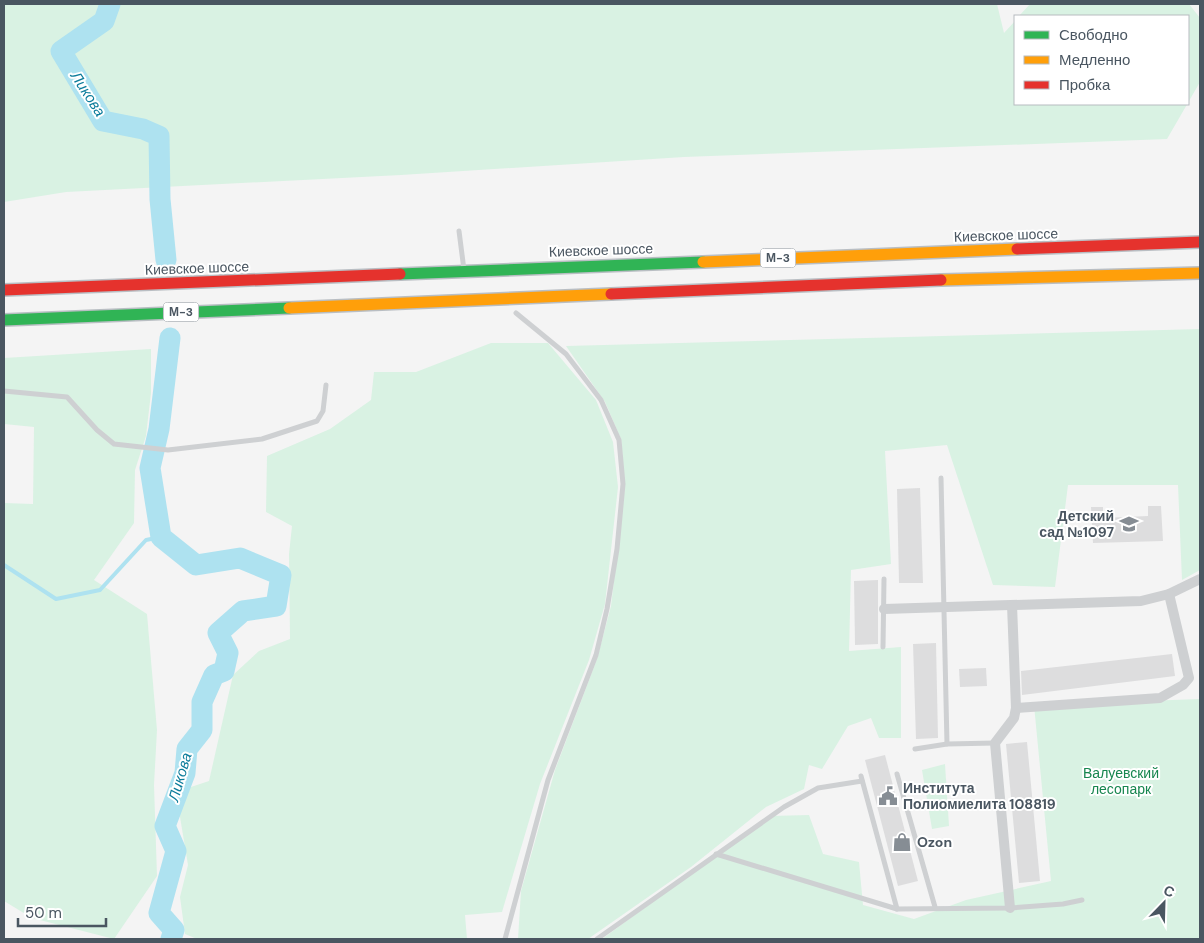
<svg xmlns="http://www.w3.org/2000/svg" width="1204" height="943" font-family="'DM Sans',sans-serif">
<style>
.green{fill:#d9f2e3}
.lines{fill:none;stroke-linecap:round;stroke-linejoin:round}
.stream{stroke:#aee2f0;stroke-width:4}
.river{stroke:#aee2f0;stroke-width:21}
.building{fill:#ddddde}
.fast-casing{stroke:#b9bec3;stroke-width:14}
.slow-casing{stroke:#b9bec3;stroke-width:14}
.jam-casing{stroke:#b9bec3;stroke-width:14}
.lane{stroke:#ced0d2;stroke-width:5}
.street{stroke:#ced0d2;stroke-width:10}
.fast{stroke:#30b455;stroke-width:11}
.slow{stroke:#ff9f0a;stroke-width:11}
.jam{stroke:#e5322d;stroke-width:11}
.labels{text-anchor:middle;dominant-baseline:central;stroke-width:4;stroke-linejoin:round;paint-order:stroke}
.shield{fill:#fff;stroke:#808990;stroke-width:1}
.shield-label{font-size:12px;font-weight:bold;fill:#4a5661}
.street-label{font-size:14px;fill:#4a5661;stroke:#fff}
.poi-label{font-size:14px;font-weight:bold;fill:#4a5661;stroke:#fff;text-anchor:start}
.park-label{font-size:14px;fill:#17864f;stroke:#fff}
.water-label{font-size:15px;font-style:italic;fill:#0c7c9b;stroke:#fff}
</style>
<rect width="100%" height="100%" fill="#f4f4f4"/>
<g class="green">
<polygon points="4,4 997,4 1004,33 1015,21 1015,104 1188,104 1188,16 1019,16 1030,4 1189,4 1200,18 1200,82 1167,139 684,157 401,175 66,192 4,202"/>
<polygon points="1200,329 1200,570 1182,580 1178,485 1068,485 1055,587 993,585 947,445 885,451 891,564 851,570 849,651 901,647 901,738 879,738 871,718 848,726 822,769 809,765 804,789 766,807 691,867 588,939 518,939 521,891 555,770 597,659 611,606 625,486 621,439 605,402 566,346"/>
<polygon points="491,343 548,343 596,400 613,442 618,487 605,604 589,660 540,784 502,912 465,915 467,939 197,939 185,934 180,897 188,865 179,811 188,788 209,781 233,675 259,651 290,639 289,554 292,526 266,512 267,456 330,429 371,400 374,372 416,372"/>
<polygon points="151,349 151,393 146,436 135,470 134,523 94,580 147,614 157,730 154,785 157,876 114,939 32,918 4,901 4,503 33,504 34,427 4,424 4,358"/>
<polygon points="1200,699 1200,939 602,939 770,816 809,815 823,854 859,862 863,905 914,919 966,900 1051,881 1034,705"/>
<polygon points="945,764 949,826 932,829 922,770"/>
</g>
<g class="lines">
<polyline class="stream" points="4,565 56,599 100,590 146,540 161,537"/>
<g class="river">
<polyline points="110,4 104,21 61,51 103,121 143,129 159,136 160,199 166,260"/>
<polyline points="170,338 159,429 150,468 161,537 196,565 240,558 281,575 276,606 243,611 218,633 228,653 224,671 214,675 202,702 202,730 187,749 185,773 165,826 176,851 159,913 174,930 171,939"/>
</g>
</g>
<g class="building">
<polygon points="920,488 923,583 899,583 897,489"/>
<polygon points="1148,506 1161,506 1163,541 1093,543 1091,507 1103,507 1103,518 1148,516"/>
<polygon points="878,580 878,644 855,645 854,581"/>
<polygon points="936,643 938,738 916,739 913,644"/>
<polygon points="1172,654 1175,676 1022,695 1021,671"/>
<polygon points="986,668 987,686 960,687 959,669"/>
<polygon points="1027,742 1040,881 1019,883 1006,744"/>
<polygon points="885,755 918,881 898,886 865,760"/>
</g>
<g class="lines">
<g class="fast-casing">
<g id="fast">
<polyline points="400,274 703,262"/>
<polyline points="4,320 289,308"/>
</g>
</g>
<g class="slow-casing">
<g id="slow">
<polyline points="703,262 1017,249"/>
<polyline points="941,280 1200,273"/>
<polyline points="289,308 611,294"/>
</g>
</g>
<g class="jam-casing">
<g id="jam">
<polyline points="1017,249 1200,242"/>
<polyline points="4,290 400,274"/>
<polyline points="611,294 941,280"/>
</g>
</g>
<g class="lane">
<polyline points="459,231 464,270"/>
<polyline points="4,391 67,397 97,430 114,444 168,450 262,439 317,421 323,411 326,385"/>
<polyline points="941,478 947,744"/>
<polyline points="883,647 884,579"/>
<polyline points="915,749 947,744 995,743"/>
<polyline points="897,774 935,907"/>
<polyline points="861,776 897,909"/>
<polyline points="716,854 897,909 1010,908 1063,904 1082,900"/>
<polyline points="505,939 548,780 596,655 607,609 617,549 623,484 619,440 601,400 566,354 516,313"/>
<polyline points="597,939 784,807 818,788 862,781"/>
</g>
<g class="street">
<polyline points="884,609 1141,601 1169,594 1200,579"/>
<polyline points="1016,708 1160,698 1183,685 1189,678 1169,594"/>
<polyline points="1010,908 995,743 1014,718 1016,708 1012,605"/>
</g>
<use href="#fast" class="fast"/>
<use href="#slow" class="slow"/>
<use href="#jam" class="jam"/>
</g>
<defs>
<g id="school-bare" transform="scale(1.5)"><path d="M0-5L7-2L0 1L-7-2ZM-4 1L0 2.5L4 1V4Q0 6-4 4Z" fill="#868d94" stroke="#fff" stroke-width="2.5" paint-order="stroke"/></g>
<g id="civic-bare" transform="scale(1.5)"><path d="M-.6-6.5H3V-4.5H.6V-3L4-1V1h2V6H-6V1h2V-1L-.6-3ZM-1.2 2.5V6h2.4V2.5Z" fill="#868d94" stroke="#fff" stroke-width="2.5" paint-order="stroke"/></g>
<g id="shop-bare" transform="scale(1.5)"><path d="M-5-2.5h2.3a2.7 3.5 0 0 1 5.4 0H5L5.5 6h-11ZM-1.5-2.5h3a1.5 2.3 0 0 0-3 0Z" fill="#868d94" stroke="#fff" stroke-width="2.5" paint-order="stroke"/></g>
</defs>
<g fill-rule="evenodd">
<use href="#school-bare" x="1129" y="524"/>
<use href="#civic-bare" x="888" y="796"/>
<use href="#shop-bare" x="902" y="842"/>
</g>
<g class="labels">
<g class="shield">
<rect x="760.5" y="248.5" width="35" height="19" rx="4"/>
<rect x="163.5" y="302.5" width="35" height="19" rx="4"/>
</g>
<g class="shield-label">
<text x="778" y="258">М-3</text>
<text x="181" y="312">М-3</text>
</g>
<g class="street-label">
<text transform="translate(1006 235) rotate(-2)">Киевское шоссе</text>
<text transform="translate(601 250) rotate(-2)">Киевское шоссе</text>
<text transform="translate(197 268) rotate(-2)">Киевское шоссе</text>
</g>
<g class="poi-label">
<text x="1114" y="516" text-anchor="end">Детский<tspan x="1114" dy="16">сад №1097</tspan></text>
<text x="903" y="788">Института<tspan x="903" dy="16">Полиомиелита 108819</tspan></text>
<text x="917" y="842">Ozon</text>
</g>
<g class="park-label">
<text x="1121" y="773">Валуевский<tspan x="1121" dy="16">лесопарк</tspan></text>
</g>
<g class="water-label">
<text transform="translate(88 94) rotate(57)">Ликова</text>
<text transform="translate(180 777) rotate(-74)">Ликова</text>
</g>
</g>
<rect width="1204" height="943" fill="none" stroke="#4a5661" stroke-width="10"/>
<rect x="1014" y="15" width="175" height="90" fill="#ffffff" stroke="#b7bbc0"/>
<rect x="1024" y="31" width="25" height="8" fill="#30b455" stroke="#b7bbc0"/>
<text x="1059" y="40" font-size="15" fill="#4a5661">Свободно</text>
<rect x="1024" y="56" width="25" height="8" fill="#ff9f0a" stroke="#b7bbc0"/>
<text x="1059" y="65" font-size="15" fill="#4a5661">Медленно</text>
<rect x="1024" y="81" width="25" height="8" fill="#e5322d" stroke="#b7bbc0"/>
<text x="1059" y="90" font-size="15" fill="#4a5661">Пробка</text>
<g transform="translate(1164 903) rotate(23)" stroke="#ffffff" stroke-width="4" paint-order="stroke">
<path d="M0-4L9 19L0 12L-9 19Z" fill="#4a5661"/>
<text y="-8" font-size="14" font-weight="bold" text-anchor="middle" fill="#4a5661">С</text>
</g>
<path d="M18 918v8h88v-8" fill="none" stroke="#4a5661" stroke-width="2.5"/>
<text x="25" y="918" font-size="15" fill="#4a5661" stroke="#ffffff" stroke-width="4" paint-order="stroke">50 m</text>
</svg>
